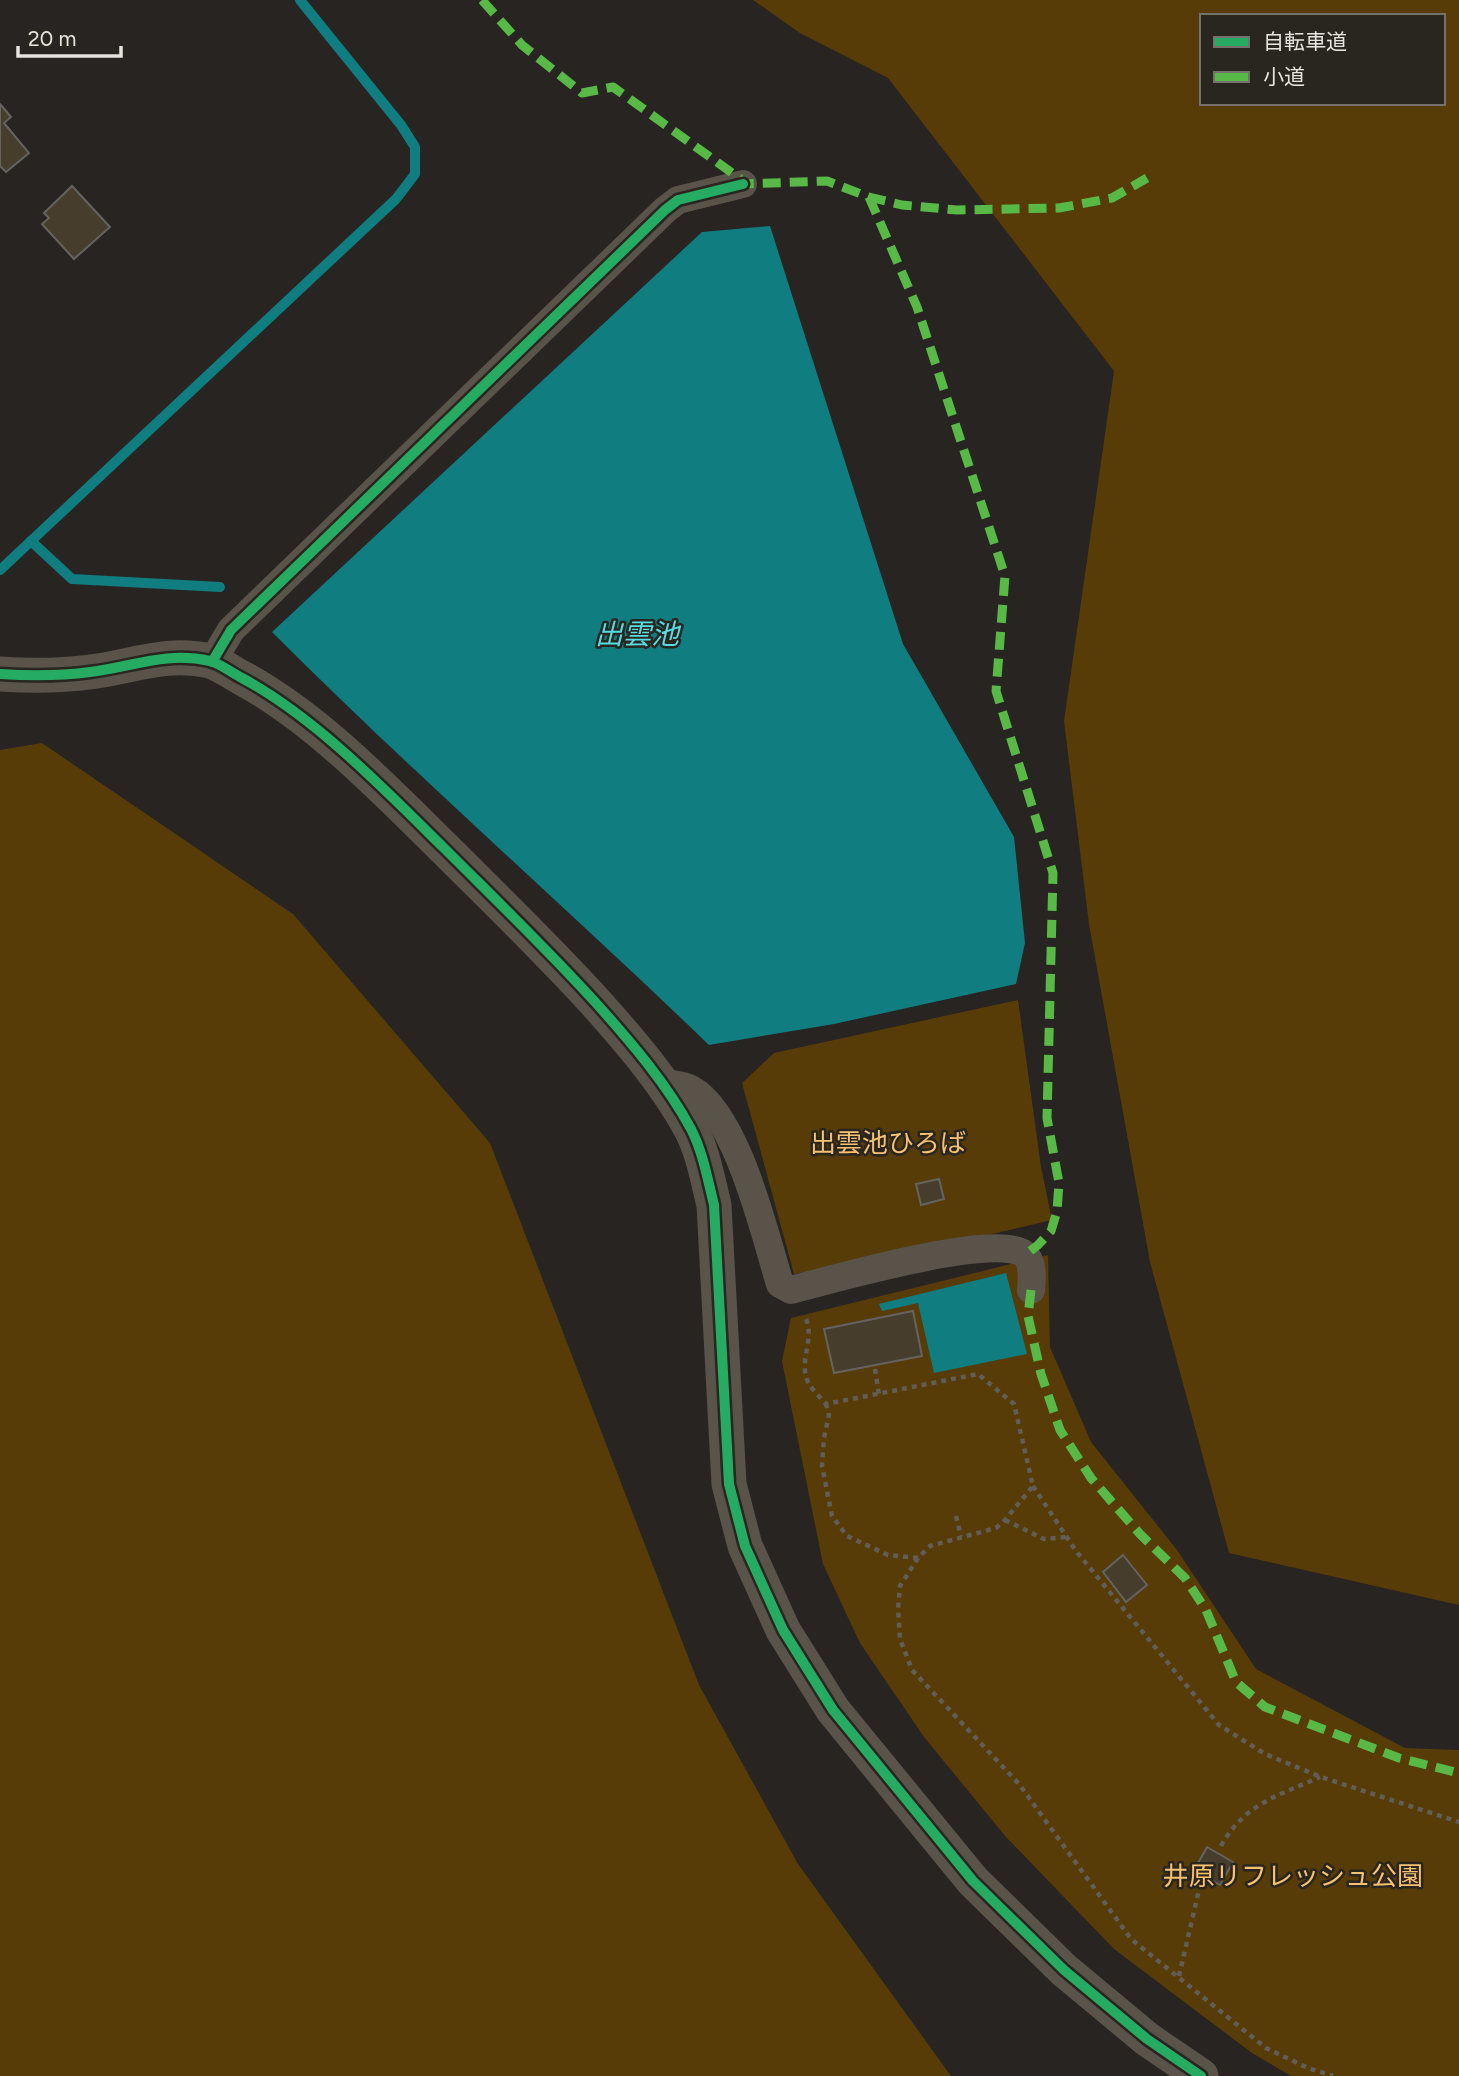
<svg xmlns="http://www.w3.org/2000/svg" width="1459" height="2076" font-family="Figtree,'Noto Sans JP',sans-serif">
<style>
.green{fill:#573c08;fill-rule:evenodd}
.water{fill:#107d80}
.lines{fill:none;stroke-linecap:round;stroke-linejoin:round}
.stream{stroke:#107d80;stroke-width:10}
.building{fill:#463d2d;stroke:#656360;stroke-width:2}
.path{stroke:#625d57;stroke-width:4.5;stroke-dasharray:5 5;stroke-linecap:butt}
.minor{stroke:#59534a;stroke-width:28}
.tertiary{stroke:#59534a;stroke-width:35}
.quiet{stroke:#58b947;stroke-width:9;stroke-dasharray:18 9;stroke-linecap:butt}
.cycleway-casing{stroke:#29251f;stroke-width:15}
.cycleway{stroke:#26ab63;stroke-width:10}
.labels{text-anchor:middle;dominant-baseline:central;stroke-width:5;stroke-linejoin:round;paint-order:stroke}
.park-label{font-size:26px;fill:#f7c16f;stroke:#29251f}
.water-label{font-size:28px;font-style:italic;fill:#53dce1;stroke:#29251f}
</style>
<rect width="100%" height="100%" fill="#272421"/>
<g class="green">
<path d="M753,0h706v1605l-230,-52 -79,-291 -61,-338 -25,-203 50,-350 -226,-293 -88,-45zM1202,16h241v87h-241z"/>
<polygon points="42,743 293,914 490,1143 699,1685 798,1864 951,2076 0,2076 0,750"/>
<polygon points="1018,1000 1041,1167 1052,1220 906,1254 794,1274 742,1083 774,1053"/>
<polygon points="1048,1255 1050,1347 1091,1442 1177,1550 1256,1669 1405,1748 1459,1750 1459,2076 1291,2076 1252,2053 1114,1949 1006,1837 924,1737 860,1643 823,1564 782,1361 791,1318"/>
</g>
<g class="water">
<path d="M770,226l133,418 111,193 11,106 -9,41 -182,40 -125,21c-144,-139 -295,-271 -437,-413l430,-400z"/>
<polygon points="1006,1273 1027,1354 934,1373 918,1303 882,1311 879,1304"/>
</g>
<g class="lines">
<g class="stream">
<polyline points="31,541 72,579 220,587"/>
<polyline points="0,570 396,199 415,174 415,147 401,125 300,0"/>
</g>
</g>
<g class="building">
<polygon points="0,104 11,117 4,123 29,153 6,172 0,166"/>
<polygon points="72,186 110,227 74,259 42,224 49,218 44,213"/>
<polygon points="939,1179 944,1199 921,1205 916,1184"/>
<polygon points="913,1311 922,1356 834,1373 824,1329"/>
<polygon points="1123,1555 1147,1585 1126,1602 1103,1572"/>
<polygon points="1207,1847 1233,1862 1220,1885 1194,1870"/>
</g>
<g class="lines">
<g class="path">
<path d="M806,1319c9,20 -8,42 2,63 4,8 12,15 18,22l152,-30 36,30 19,82 -28,34 -9,8 -66,18 -12,12 -30,-3 -41,-19 -15,-20 -10,-50 2,-28 5,-23 -3,-11"/>
<polyline points="875,1369 879,1395"/>
<polyline points="1033,1486 1076,1551 1219,1725 1265,1754 1321,1777 1459,1822"/>
<polyline points="956,1516 961,1536"/>
<polyline points="1005,1520 1044,1539 1067,1537"/>
<polyline points="918,1558 900,1586 898,1609 900,1639 912,1670 1019,1784 1131,1939 1266,2048 1308,2068 1333,2076"/>
<path d="M1221,1846c24,-43 57,-50 99,-69"/>
<polyline points="1179,1976 1201,1881"/>
</g>
<g class="minor">
<polyline points="212,662 231,630 665,210 678,200 743,184"/>
<path d="M660,1082c9,2 23,2 31,7 46,25 74,146 89,195l11,6c38,-10 206,-58 233,-36 10,8 8,25 7,36"/>
</g>
<path class="tertiary" d="M0,674c30,2 60,2 90,-2 42,-5 76,-21 120,-11 11,3 22,12 32,17 74,40 142,111 202,170 51,51 103,101 152,155 34,38 71,81 95,126 12,23 17,52 23,76l15,279 16,62 38,84 50,80 140,171 91,89 83,69 54,37"/>
<g class="quiet">
<polyline points="482,0 522,45 582,93 613,87 739,178 743,184 827,181 869,197 902,205 957,210 1059,208 1112,198 1147,178"/>
<polyline points="869,197 917,307 1005,576 996,691 1053,873 1047,1118 1059,1183 1057,1211 1051,1231 1038,1245 1025,1255"/>
<polyline points="1031,1290 1028,1316 1041,1374 1060,1430 1091,1478 1140,1534 1185,1578 1206,1610 1236,1682 1265,1707 1399,1758 1459,1773"/>
</g>
<g class="cycleway-casing">
<g id="cycleway">
<polyline points="212,662 231,630 665,210 678,200 743,184"/>
<path d="M0,674c30,2 60,2 90,-2 42,-5 76,-21 120,-11 11,3 22,12 32,17 74,40 142,111 202,170 51,51 103,101 152,155 34,38 71,81 95,126 12,23 17,52 23,76l15,279 16,62 38,84 50,80 140,171 91,89 83,69 54,37"/>
</g>
</g>
<use href="#cycleway" class="cycleway"/>
</g>
<g class="labels">
<g class="park-label">
<text x="888" y="1143">出雲池ひろば</text>
<text x="1293" y="1876">井原リフレッシュ公園</text>
</g>
<g class="water-label">
<text x="637" y="634">出雲池</text>
</g>
</g>
<rect x="1200" y="14" width="245" height="91" fill="#29251f" stroke="#75716c" stroke-width="2"/>
<rect x="1214" y="37" width="35" height="10" fill="#26ab63" stroke="#75716c" stroke-width="2"/>
<text x="1263" y="49" font-size="21" fill="#e7e4e0">自転車道</text>
<rect x="1214" y="72" width="35" height="10" fill="#58b947" stroke="#75716c" stroke-width="2"/>
<text x="1263" y="84" font-size="21" fill="#e7e4e0">小道</text>
<path d="M18 46v10h103v-10" fill="none" stroke="#e7e4e0" stroke-width="3.5"/>
<text x="28" y="46" font-size="21" fill="#e7e4e0" stroke="#29251f" stroke-width="5" paint-order="stroke">20 m</text>
</svg>
